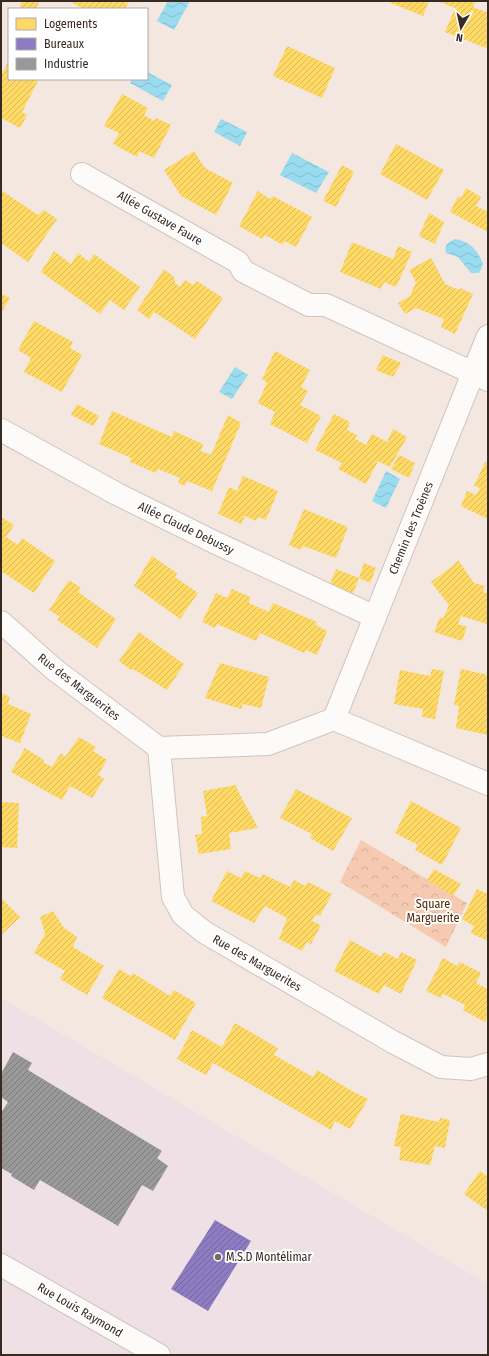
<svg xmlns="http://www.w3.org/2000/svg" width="489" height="1356" font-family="'Fira Sans Condensed',sans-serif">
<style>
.industrial{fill:#efe0e6}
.forest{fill:url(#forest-crowns)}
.water{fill:url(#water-waves)}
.homes{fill:url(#homes-hatch)}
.offices{fill:url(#offices-hatch)}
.industry{fill:url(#industry-hatch)}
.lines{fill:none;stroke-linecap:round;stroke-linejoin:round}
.minor-casing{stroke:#d0c4bd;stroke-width:24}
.minor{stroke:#fdfbfa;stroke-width:22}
.poi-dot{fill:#796c64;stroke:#fff;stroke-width:1.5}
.labels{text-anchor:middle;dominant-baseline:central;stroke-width:4;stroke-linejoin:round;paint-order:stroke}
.street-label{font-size:12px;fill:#372a22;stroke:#fff}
.park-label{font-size:12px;fill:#542705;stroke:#fff}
.poi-label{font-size:12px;fill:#372a22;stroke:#fff;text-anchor:start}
</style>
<defs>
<pattern id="forest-crowns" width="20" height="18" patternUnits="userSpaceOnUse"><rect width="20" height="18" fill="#f5cab1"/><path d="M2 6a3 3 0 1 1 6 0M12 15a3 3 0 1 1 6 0" fill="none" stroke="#d3ae98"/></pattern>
<pattern id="water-waves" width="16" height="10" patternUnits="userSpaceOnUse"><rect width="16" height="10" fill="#99dcef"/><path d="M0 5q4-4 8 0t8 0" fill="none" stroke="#84bdcd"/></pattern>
<pattern id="homes-hatch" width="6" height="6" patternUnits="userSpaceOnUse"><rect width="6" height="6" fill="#ffd966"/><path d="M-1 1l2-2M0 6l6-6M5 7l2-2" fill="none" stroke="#dbba58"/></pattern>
<pattern id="offices-hatch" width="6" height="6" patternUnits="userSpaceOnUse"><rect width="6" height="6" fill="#8e7cc3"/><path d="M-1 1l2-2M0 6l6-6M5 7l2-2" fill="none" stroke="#75669e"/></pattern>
<pattern id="industry-hatch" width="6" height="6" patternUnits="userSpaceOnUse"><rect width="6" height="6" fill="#999"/><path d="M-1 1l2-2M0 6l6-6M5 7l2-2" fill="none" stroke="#7e7d7c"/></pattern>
</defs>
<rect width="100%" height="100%" fill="#f3e7e0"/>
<polygon class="industrial" points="1,998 488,1284 488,1355 1,1355"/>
<polygon class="forest" points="361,840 467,903 446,947 340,882"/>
<g class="water">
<polygon points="168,1 190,1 174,30 157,21"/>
<polygon points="147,72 172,85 163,101 130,83 132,79 147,79"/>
<polygon points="221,119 247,132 240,146 214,132"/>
<polygon points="292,153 329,172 316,193 280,175"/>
<path d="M455,239c15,2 24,12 28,26l-4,8h-8l-13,-16 -12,-4c-2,-8 2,-11 9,-14z"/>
<polygon points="235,367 248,375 232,399 219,392"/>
<polygon points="386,471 400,479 386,508 372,501"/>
</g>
<g class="homes">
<polygon points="22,1 38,1 39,2 36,9 19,9"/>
<polygon points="69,1 129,1 125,9 84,9"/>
<polygon points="386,1 429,1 423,16"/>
<polygon points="438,1 472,1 475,2 473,7 488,13 488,43 486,48 445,32 455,8"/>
<polygon points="287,46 335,68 322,98 273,76"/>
<polygon points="9,60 9,79 35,79 38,81 22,112 27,115 20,128 1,118 1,75"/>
<polygon points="122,94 148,108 144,115 154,121 156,118 171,125 154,158 139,151 137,157 113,144 119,133 104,126"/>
<polygon points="396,144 444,170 427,200 380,174"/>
<polygon points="194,151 205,168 233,183 216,215 181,196 164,170"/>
<polygon points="342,165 354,172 336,207 323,201"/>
<polygon points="466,188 481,197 476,206 488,212 488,232 450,212 458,196 461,198"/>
<polygon points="1,190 38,215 44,210 57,219 28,262 1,243"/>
<polygon points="258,191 270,199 273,196 312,217 296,247 284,241 283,245 265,235 262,239 239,226"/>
<polygon points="429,213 444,222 435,244 419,236"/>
<polygon points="352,242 393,259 398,246 412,252 396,287 384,282 381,289 340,272"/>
<polygon points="54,251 71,264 78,253 89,262 94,254 140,287 124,310 110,300 100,314 41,272"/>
<polygon points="431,258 445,284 459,290 460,288 473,294 455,334 441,327 444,319 416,308 405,314 398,303 410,296 416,282 409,270"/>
<polygon points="164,269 174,277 175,283 180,287 185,280 193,285 197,281 223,298 195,339 154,312 149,319 137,310"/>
<polygon points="1,294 10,298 1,313"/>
<polygon points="34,321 73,342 70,348 82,355 62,392 24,372 31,358 18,350"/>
<polygon points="275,351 310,370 301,387 308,391 300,405 321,416 307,443 270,424 275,412 258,403 267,382 262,379"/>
<polygon points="383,355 401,363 393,377 376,370"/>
<polygon points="77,404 99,416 93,426 71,415"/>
<polygon points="112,411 172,437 174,431 203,444 201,451 211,455 228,415 241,423 212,491 187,481 185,486 178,483 180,478 158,469 156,473 130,462 131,458 99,444"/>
<polygon points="334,414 350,422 347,430 357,435 355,439 366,445 372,434 387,442 393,429 407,437 390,467 378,461 366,484 338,469 342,463 315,450"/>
<polygon points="399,455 415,463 409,478 391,469"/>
<polygon points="485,462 488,463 488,519 461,506 467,491 476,495 480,488 474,486"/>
<polygon points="243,476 278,491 266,520 258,517 256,521 245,516 241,524 218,514 229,487 237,491"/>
<polygon points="304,509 348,527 336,558 303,546 301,550 289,545"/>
<polygon points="1,517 14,525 6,537 18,545 22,538 55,561 34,593 1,571"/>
<polygon points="152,556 177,573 175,577 198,593 180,619 134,586"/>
<polygon points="458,560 474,583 485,586 483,592 488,594 487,624 461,616 458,624 467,627 462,641 434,632 440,617 443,619 449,605 431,582 454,565"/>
<polygon points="364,563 376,568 370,583 359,578 352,596 329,587 336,569 359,578"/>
<polygon points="69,580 81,588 78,592 116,619 97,648 57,620 60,617 49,610"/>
<polygon points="232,589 250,597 249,603 269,612 273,603 317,622 316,625 327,631 317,655 306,650 304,653 260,633 256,641 217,624 215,628 202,622 216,593 227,598"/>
<polygon points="139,632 184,664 167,690 133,669 131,670 119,661"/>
<polygon points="220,663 269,677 261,708 243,704 241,709 205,698"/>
<polygon points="432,669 444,671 435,719 422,717 423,709 394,704 400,670 430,676"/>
<polygon points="461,669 488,675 488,735 456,728 459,706 454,705"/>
<polygon points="1,693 10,697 8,704 31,714 20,743 1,736"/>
<polygon points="79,737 96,747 93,751 107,760 98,775 104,779 92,798 70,786 62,800 11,772 25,748 44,760 43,762 52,767 61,753 65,757"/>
<polygon points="236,785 238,791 258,828 229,833 231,849 199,854 195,835 202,834 201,817 207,816 203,791"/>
<polygon points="296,789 352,818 333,851 310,838 312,834 280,818"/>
<polygon points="411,801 461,828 442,865 415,850 418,845 395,833"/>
<polygon points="1,802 19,803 17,848 1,847"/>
<polygon points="434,869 461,884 453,896 427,880"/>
<polygon points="227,871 241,878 245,871 260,878 263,874 290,887 294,880 305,886 308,882 332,894 320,916 316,914 312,921 321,925 311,944 307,942 302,951 279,939 287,918 265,906 254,923 211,901"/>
<polygon points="477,889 488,894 488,941 471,933 474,926 462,919"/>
<polygon points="1,898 20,917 1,935"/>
<polygon points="53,911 64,928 77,937 73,947 104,966 87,995 60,979 65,971 34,953 45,934 40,917"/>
<polygon points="350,940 381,957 384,952 398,959 401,952 417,960 401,994 384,985 379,994 334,971"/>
<polygon points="443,958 457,966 460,962 481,973 476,983 488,989 488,1016 485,1022 463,1010 465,1005 443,994 441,998 426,991"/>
<polygon points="119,969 130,976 133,973 170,996 174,990 196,1003 175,1040 102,998"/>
<polygon points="235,1023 278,1048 274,1055 313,1077 317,1070 352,1091 368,1099 350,1129 335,1121 331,1130 213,1063 206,1075 177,1059 192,1030 222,1047"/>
<polygon points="401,1114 439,1122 440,1118 450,1120 445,1148 435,1146 430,1165 399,1160 401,1147 394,1146"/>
<polygon points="480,1171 488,1177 488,1211 464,1194"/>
</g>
<polygon class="offices" points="215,1220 251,1241 208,1311 171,1289"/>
<polygon class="industry" points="13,1052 32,1063 28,1070 162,1151 157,1158 168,1166 153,1191 142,1185 118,1226 40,1180 34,1190 11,1176 12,1174 1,1168 1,1113 8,1102 1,1097 1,1074"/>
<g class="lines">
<g class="minor-casing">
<g id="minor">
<polyline points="82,174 238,262 243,271 309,305 326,305 488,380"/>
<polyline points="1,430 117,494 214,542 375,617"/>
<polyline points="1,622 55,670 159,748 268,744 334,719 488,784"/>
<polyline points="334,719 488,336"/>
<polyline points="159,748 173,897 183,915 204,932 393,1042 441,1067 471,1069 488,1064"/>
<polyline points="1,1265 159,1355"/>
</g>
</g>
<use href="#minor" class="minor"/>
</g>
<circle class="poi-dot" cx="218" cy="1257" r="4"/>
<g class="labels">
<g class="street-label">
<text transform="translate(160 218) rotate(30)">Allée Gustave Faure</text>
<text transform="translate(186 528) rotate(26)">Allée Claude Debussy</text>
<text transform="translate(411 528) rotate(-68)">Chemin des Troènes</text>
<text transform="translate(79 687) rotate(38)">Rue des Marguerites</text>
<text transform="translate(257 963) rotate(30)">Rue des Marguerites</text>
<text transform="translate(80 1310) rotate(30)">Rue Louis Raymond</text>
</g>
<g class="park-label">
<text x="433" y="904">Square<tspan x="433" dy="14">Marguerite</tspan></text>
</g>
<g class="poi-label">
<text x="226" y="1257">M.S.D Montélimar</text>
</g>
</g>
<rect width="489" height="1356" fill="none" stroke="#372a22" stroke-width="4"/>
<rect x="8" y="8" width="140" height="72" fill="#ffffff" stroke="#afaaa7"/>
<rect x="16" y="18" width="20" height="12" fill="#ffd966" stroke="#afaaa7"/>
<text x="44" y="28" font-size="12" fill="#372a22">Logements</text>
<rect x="16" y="38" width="20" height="12" fill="#8e7cc3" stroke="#afaaa7"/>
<text x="44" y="48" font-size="12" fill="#372a22">Bureaux</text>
<rect x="16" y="58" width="20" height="12" fill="#999999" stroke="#afaaa7"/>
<text x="44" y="68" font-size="12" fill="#372a22">Industrie</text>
<g transform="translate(461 28) rotate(189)" stroke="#ffffff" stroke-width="3" paint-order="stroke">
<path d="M0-3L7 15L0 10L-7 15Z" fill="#372a22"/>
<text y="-6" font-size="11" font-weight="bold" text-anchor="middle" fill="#372a22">N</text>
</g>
</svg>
